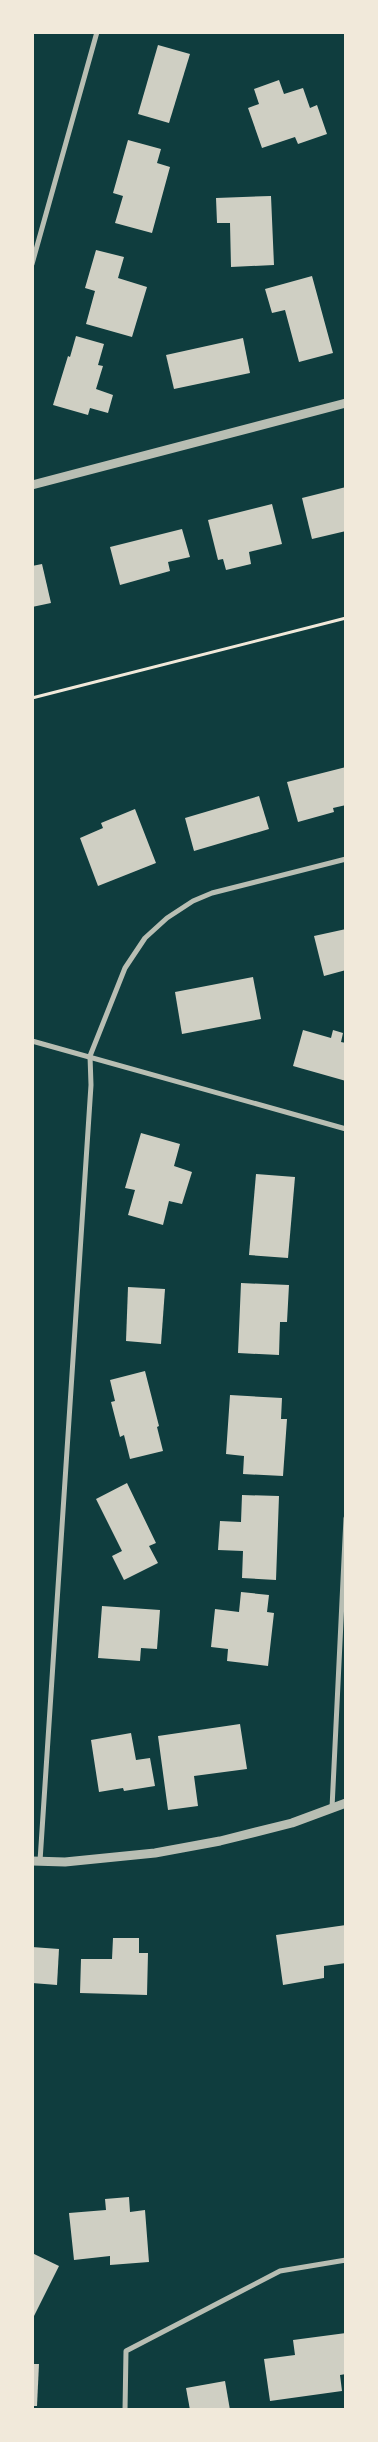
<svg xmlns="http://www.w3.org/2000/svg" width="378" height="2442" font-family="Figtree,sans-serif">
<style>
.building{fill:#cfcfc3}
.lines{fill:none;stroke-linecap:round;stroke-linejoin:round}
.path{stroke:#f1e9da;stroke-width:3}
.minor{stroke:#b8beb3;stroke-width:5}
.tertiary{stroke:#b8beb3;stroke-width:9}
</style>
<rect width="100%" height="100%" fill="#0f3d3e"/>
<g class="building">
<polygon points="158,45 190,54 169,123 138,114"/>
<polygon points="279,80 284,94 303,88 310,108 317,105 327,134 298,144 295,137 262,148 248,108 259,104 254,89"/>
<polygon points="128,140 161,149 157,163 170,167 152,233 115,223 123,196 113,193"/>
<polygon points="271,196 274,265 231,267 230,223 217,223 216,198"/>
<polygon points="96,250 124,257 118,278 147,287 132,337 86,324 95,291 85,288"/>
<polygon points="312,276 333,353 299,362 285,310 272,313 265,289"/>
<polygon points="76,336 104,344 98,365 103,366 96,389 113,395 108,413 90,408 88,415 53,405 68,356 70,357"/>
<polygon points="243,338 250,373 174,389 166,355"/>
<polygon points="346,487 346,531 312,539 302,498"/>
<polygon points="272,504 282,544 249,552 251,564 226,570 223,559 218,560 208,520"/>
<polygon points="182,529 190,557 168,562 170,571 120,585 110,547"/>
<polygon points="42,564 51,603 32,607 32,566"/>
<polygon points="346,767 346,805 333,808 334,812 298,822 287,782"/>
<polygon points="259,796 269,829 194,851 185,818"/>
<polygon points="135,809 156,863 98,886 80,838 103,828 101,823"/>
<polygon points="346,929 346,970 324,976 314,936"/>
<polygon points="253,977 261,1019 182,1034 175,992"/>
<polygon points="303,1030 331,1038 333,1030 343,1033 341,1042 346,1043 346,1081 293,1066"/>
<polygon points="141,1133 180,1144 174,1166 192,1172 182,1204 169,1201 163,1225 128,1215 135,1190 125,1188"/>
<polygon points="256,1174 295,1177 288,1258 249,1255"/>
<polygon points="241,1283 289,1285 287,1322 280,1322 279,1355 238,1353"/>
<polygon points="128,1287 165,1289 161,1344 126,1341"/>
<polygon points="145,1371 159,1426 157,1427 163,1451 130,1459 124,1435 120,1437 111,1402 115,1401 110,1380"/>
<polygon points="230,1395 282,1398 281,1419 287,1419 283,1476 243,1474 244,1456 226,1454"/>
<polygon points="127,1483 156,1543 149,1546 158,1563 124,1580 112,1556 122,1551 96,1499"/>
<polygon points="242,1495 279,1496 276,1580 242,1578 243,1551 218,1550 220,1521 241,1522"/>
<polygon points="241,1592 269,1595 267,1612 274,1613 268,1666 227,1661 228,1649 211,1647 215,1609 239,1612"/>
<polygon points="102,1606 160,1610 157,1649 141,1648 140,1661 98,1658"/>
<polygon points="240,1724 247,1769 194,1776 198,1806 168,1810 158,1736"/>
<polygon points="131,1733 136,1760 150,1758 155,1786 124,1791 123,1788 99,1792 91,1740"/>
<polygon points="346,1925 346,1963 324,1966 324,1978 283,1985 276,1935"/>
<polygon points="113,1938 139,1938 139,1953 148,1953 147,1995 80,1993 81,1959 112,1959"/>
<polygon points="32,1947 59,1949 57,1985 32,1983"/>
<polygon points="129,2197 130,2212 145,2210 149,2262 110,2265 110,2256 74,2260 69,2213 106,2210 105,2199"/>
<polygon points="32,2253 59,2266 32,2320"/>
<polygon points="346,2333 346,2374 340,2375 342,2391 270,2401 264,2359 295,2355 293,2340"/>
<polygon points="32,2364 39,2364 37,2406 32,2406"/>
<polygon points="225,2381 230,2410 190,2410 186,2388"/>
</g>
<g class="lines">
<polyline class="path" points="32,698 346,618"/>
<g class="minor">
<polyline points="32,264 97,32"/>
<polyline points="32,1041 346,1129"/>
<polyline points="332,1808 346,1518"/>
<polyline points="40,1861 91,1085 90,1056 125,968 145,938 167,918 193,901 212,893 346,859"/>
<polyline points="125,2410 126,2351 280,2271 346,2260"/>
</g>
<g class="tertiary">
<polyline points="32,485 346,403"/>
<polyline points="32,1861 65,1862 155,1853 220,1841 292,1823 346,1803"/>
</g>
</g>
<rect width="378" height="2442" fill="none" stroke="#f1e9da" stroke-width="68"/>
</svg>
